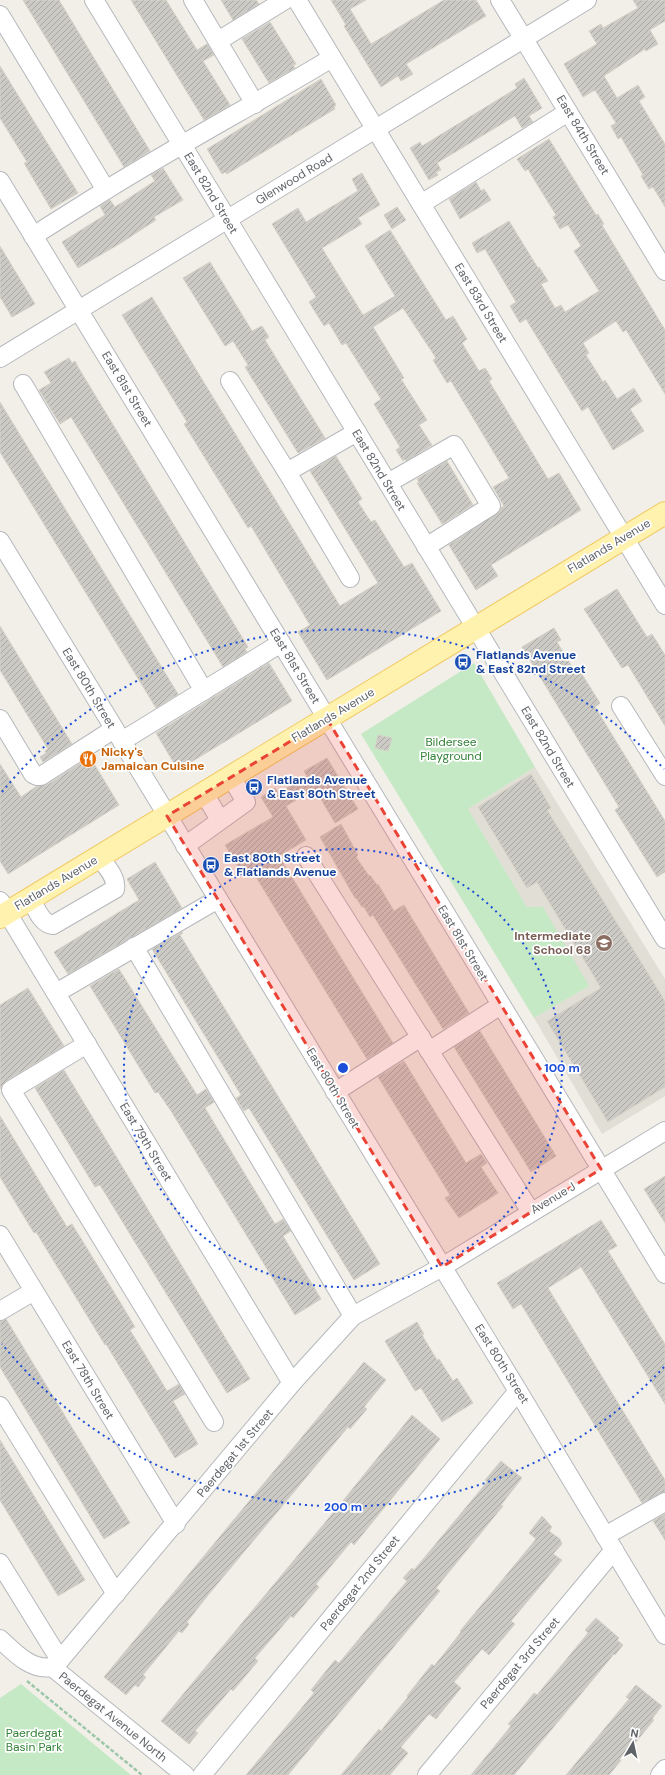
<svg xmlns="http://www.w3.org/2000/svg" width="665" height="1775" font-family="'DM Sans',sans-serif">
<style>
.education{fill:#e1ded6}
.green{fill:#c5e8c5}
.building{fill:url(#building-hatch);stroke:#d6d1c6}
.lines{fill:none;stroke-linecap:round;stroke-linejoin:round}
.minor-casing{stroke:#b5b8bc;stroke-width:20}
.major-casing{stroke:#f2c960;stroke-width:24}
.path{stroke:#9cc7a9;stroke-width:2.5;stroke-dasharray:4 2;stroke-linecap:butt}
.minor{stroke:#fff;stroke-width:18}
.major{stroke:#fff2af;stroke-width:22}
.marked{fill:#ea4335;fill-opacity:0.2;stroke:#ea4335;stroke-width:3;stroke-dasharray:8 5;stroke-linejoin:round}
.ring{fill:none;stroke:#1d4ed8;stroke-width:2;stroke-dasharray:2 4}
.labels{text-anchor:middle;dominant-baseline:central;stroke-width:3.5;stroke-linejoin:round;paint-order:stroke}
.street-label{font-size:12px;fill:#5f6368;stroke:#fff}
.transit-label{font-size:12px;font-weight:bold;fill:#164399;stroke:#fff;text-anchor:start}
.park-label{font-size:12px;fill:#348238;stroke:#fff}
.food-label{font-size:12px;font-weight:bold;fill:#c56008;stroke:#fff;text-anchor:start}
.education-label{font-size:12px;font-weight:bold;fill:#785e54;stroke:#fff;text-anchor:end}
.centre{fill:#1d4ed8;stroke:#fff;stroke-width:2}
.ring-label{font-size:12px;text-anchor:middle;font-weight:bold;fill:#1d4ed8;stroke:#fff;stroke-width:3.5;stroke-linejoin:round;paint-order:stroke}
</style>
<defs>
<pattern id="building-hatch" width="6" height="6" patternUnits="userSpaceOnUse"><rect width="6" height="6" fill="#cccac5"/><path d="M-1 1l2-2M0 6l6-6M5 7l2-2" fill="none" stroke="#a9a8a4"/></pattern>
</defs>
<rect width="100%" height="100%" fill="#f1efe8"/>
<polygon class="education" points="535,767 665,979 665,1096 602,1134 534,1018 589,986 527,907 468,809"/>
<g class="green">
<polygon points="474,663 535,767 468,809 527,907 543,907 589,986 534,1018 361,734"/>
<polygon points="21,1684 131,1775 0,1775 0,1698"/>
</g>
<g class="building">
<polygon points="23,0 59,0 150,151 124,167"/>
<polygon points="131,0 166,0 197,50 207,44 214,55 203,61 230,105 204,120"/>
<polygon points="221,0 256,0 259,4 233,20"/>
<polygon points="331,0 366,0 350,9 371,44 444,0 476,0 486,16 406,64 413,74 401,81 398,76 381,87 344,26 346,25"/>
<polygon points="633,0 665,0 665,21 650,30 658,44 646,51 645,49 604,76 617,98 638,85 645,97 639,101 665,144 665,207 653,187 649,189 641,176 643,175 621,137 618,139 611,126 616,123 595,90 583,97 564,64 597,44 589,31 601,24 603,28 638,8"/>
<polygon points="270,22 296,64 293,65 295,68 269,83 242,39"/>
<polygon points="0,66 78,193 51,209 24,163 27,162 0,118"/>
<polygon points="524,78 542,108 529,116 533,122 522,128 515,116 437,163 441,170 436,172 438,175 429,180 410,148 420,142 422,146 517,88 515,84"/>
<polygon points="321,79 336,105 334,107 335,109 227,174 225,172 222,174 207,149"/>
<polygon points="549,139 596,215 598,214 604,224 602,225 665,330 665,394 626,330 623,332 616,321 583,343 589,353 586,355 603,382 605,380 617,399 634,388 642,401 630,409 644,431 613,450 588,407 582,411 526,319 520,323 510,306 516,302 485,249 477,253 472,243 509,221 538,268 539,267 548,281 541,284 555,308 561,305 565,312 599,291 574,251 581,246 568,225 560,229 553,217 556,215 535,181 528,169 525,171 517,159"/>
<polygon points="163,168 183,200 154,217 156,220 121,243 78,268 62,242 105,215 100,206 110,200 115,207 155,181 151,175"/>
<polygon points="362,173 380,205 358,218 362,224 322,248 363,315 395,296 365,246 390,230 446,320 453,316 467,339 462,343 479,371 485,368 492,379 489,381 548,479 559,473 581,510 491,565 498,576 476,590 449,545 500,511 501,508 504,506 493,487 509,478 451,381 447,383 433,360 436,358 403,308 373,327 404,378 401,379 427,420 419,425 432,445 406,461 405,459 403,461 396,450 400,447 374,404 381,399 346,343 342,345 329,323 324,326 309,302 316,297 272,224 298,208 306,222 358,191 352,179"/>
<polygon points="476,182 481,191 484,189 491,200 460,219 449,199"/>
<polygon points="397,207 406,220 392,229 384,215"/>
<polygon points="0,246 35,304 12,317 0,297"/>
<polygon points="210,262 252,331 262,326 269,337 265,340 325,438 298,453 245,367 248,365 233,341 225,346 183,278"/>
<polygon points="152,297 340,606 378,583 310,471 336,456 362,499 358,502 371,522 375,520 404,567 412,563 441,611 327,680 298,632 310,625 251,526 248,528 197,445 184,424 187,422 122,315"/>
<polygon points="69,358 72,363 75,361 78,367 248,647 245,649 247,652 223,667 71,417 60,424 39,390 51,383 44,372"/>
<polygon points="0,402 178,694 156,708 0,452"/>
<polygon points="447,461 473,505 442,524 417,483 419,482 417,479"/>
<polygon points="617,589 647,637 652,634 665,655 665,726 628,665 622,668 584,609"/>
<polygon points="0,626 72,744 43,762 40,757 46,753 45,751 48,749 0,670"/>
<polygon points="554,628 561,640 557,642 574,670 578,668 600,703 595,707 665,821 665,872 657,877 615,810 619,807 522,647"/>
<polygon points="269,663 292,701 178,770 156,733"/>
<polygon points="378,735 392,738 388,751 375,748"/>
<polygon points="90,757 119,805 8,874 0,861 0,764 21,797 37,786 47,785"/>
<polygon points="327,758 358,809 335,823 315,789 286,806 306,840 279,856 393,1043 367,1059 253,872 244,877 225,845 273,817 261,797 275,788 278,793 307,776 304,771"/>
<polygon points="531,774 551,808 547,810 665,1001 665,1087 608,1122 547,1021 601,988 537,882 527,888 478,807"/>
<polygon points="341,824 358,855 356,857 369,876 370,875 377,885 378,884 394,911 404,905 469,1013 443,1029 373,915 370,917 364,907 362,907 356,898 355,898 320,837"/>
<polygon points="155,862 182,908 68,974 54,952 139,900 127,879"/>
<polygon points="182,932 183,933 180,935 380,1264 354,1280 249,1108 244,1111 236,1098 241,1095 152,949"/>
<polygon points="119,969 197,1095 206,1089 214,1102 205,1108 275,1224 283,1219 291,1231 283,1236 321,1299 295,1315 171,1111 158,1092 155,1093 90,986"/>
<polygon points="28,988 64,1046 6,1081 0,1089 0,1005"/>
<polygon points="480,1031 556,1156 531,1172 454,1047"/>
<polygon points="404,1061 466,1163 481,1154 487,1163 481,1167 498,1193 459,1218 445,1198 450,1195 378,1077"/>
<polygon points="64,1070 250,1379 227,1393 100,1185 95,1187 35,1088"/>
<polygon points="0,1116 67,1227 72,1224 120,1302 135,1327 130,1330 167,1391 179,1384 185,1394 173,1401 198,1444 175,1458 106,1344 105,1345 36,1232 34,1233 0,1177"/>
<polygon points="665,1176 665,1223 644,1189"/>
<polygon points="601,1220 617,1246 608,1251 665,1344 665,1404 581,1267 548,1288 665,1480 665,1492 642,1503 521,1304 513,1309 497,1283"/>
<polygon points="6,1319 130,1523 104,1539 0,1367 0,1321"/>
<polygon points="417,1322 424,1334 422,1335 437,1360 439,1359 453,1381 457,1378 473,1403 442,1422 421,1388 415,1391 385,1341"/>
<polygon points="364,1362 386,1380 364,1407 367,1409 350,1429 348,1427 209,1594 187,1622 189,1624 182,1633 179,1631 143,1675 146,1677 138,1687 135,1685 126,1695 104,1677"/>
<polygon points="412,1415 440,1439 354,1545 351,1542 316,1584 319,1587 293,1618 291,1616 255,1658 258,1661 233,1691 231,1689 195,1731 198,1733 189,1744 161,1721 342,1502"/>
<polygon points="0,1440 85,1580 58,1596 0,1500"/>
<polygon points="501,1461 522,1478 501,1505 503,1506 436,1588 440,1591 288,1775 246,1775 314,1693 311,1690 326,1671 335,1660 339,1663 407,1581 403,1578 412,1568 414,1570 487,1482 485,1480"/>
<polygon points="665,1514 665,1540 653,1521"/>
<polygon points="542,1516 552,1527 549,1531 560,1539 562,1544 553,1554 562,1560 511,1621 515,1624 489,1655 482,1649 454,1682 461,1688 436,1719 429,1714 401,1747 408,1753 390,1775 341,1775 379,1729 381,1731 390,1719 408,1697 407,1696 421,1678 432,1664 434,1666 443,1655 461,1632 460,1631 536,1539 529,1533"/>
<polygon points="596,1618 619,1638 617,1640 623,1645 615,1655 614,1654 514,1775 471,1775 511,1726 508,1724 518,1713 534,1693 537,1695 588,1633 585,1630"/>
<polygon points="636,1685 662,1706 652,1719 654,1720 609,1775 566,1775 629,1699 626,1697"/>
</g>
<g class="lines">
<g class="minor-casing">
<g id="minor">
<polyline points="94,0 665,939"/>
<polyline points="193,0 255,104"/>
<polyline points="297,0 665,605"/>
<polyline points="500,0 665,271"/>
<polyline points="0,15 106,190 33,236"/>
<polyline points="218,41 285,0"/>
<polyline points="0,181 665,1274"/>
<path d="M106,190c74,-46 151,-87 226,-132"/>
<polyline points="421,204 568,112"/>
<polyline points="0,358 587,0"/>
<polyline points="230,381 287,472 357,432"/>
<polyline points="23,384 204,691"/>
<polyline points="287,472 350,578"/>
<polyline points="388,483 454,445 491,506 426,547"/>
<polyline points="0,541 518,1391 665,1635"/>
<polyline points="621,706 665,776"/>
<polyline points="0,719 33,774 37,776 41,776 114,729"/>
<polyline points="122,741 281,643"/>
<polyline points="204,793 220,820"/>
<polyline points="185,846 246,802 231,777"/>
<polyline points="306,856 531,1212"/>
<path d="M31,899c5,9 10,25 22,26l62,-36c2,-12 -9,-23 -16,-32"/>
<polyline points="0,901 292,1383"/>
<polyline points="134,947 353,1316"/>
<polyline points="56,993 218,899"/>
<polyline points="87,1044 11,1090 214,1422"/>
<polyline points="429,1051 501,1005"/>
<polyline points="335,1092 421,1037"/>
<polyline points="0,1235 176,1524"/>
<polyline points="0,1311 34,1291"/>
<polyline points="0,1406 116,1594"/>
<polyline points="605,1536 665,1502"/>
<polyline points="0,1563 60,1660"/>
<path d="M0,1639c14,13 31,32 52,28l133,108"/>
<polyline points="52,1667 60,1660 292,1383 353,1316 442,1267 665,1131"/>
<polyline points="202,1775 518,1391"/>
<polyline points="427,1775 614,1550"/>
<polyline points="660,1775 665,1769"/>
</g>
</g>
<g class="major-casing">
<polyline id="major" points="0,917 665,513"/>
</g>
<polyline class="path" points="27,1681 142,1775"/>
<use href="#minor" class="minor"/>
<use href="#major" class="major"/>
</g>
<path class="marked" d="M327,719l274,450 -159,98 -275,-451z"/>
<g class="ring">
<circle cx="343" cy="1068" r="219"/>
<path d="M664 1367A439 439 0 0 1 2 1344M2 792A439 439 0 0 1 664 769"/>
</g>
<defs>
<g id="bus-disc" transform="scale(0.9)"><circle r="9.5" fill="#1a4fb4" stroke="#fff"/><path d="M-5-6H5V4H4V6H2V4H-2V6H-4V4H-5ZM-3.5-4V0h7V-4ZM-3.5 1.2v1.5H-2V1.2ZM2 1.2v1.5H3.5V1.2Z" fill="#fff"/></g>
<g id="restaurant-disc" transform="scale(0.9)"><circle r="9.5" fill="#e8710a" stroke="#fff"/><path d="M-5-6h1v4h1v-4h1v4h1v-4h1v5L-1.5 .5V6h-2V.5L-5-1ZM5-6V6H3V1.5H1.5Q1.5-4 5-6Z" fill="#fff"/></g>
<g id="school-disc" transform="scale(0.9)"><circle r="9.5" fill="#8d6e63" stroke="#fff"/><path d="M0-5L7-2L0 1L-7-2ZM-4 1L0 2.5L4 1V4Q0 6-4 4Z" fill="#fff"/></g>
</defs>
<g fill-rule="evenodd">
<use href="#bus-disc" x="463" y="662"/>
<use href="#restaurant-disc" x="88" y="759"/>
<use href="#bus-disc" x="254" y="787"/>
<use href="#bus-disc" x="211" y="865"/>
<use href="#school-disc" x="604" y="943"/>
</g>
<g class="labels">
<g class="street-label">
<text transform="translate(583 135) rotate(59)">East 84th Street</text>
<text transform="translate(294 179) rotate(-31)">Glenwood Road</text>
<text transform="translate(211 193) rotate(59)">East 82nd Street</text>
<text transform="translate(481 303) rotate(59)">East 83rd Street</text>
<text transform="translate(127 389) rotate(59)">East 81st Street</text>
<text transform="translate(379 470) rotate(59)">East 82nd Street</text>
<text transform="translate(609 546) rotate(-31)">Flatlands Avenue</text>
<text transform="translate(295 666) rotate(59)">East 81st Street</text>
<text transform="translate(89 688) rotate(59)">East 80th Street</text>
<text transform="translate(333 715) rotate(-31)">Flatlands Avenue</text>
<text transform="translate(548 747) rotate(59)">East 82nd Street</text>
<text transform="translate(56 883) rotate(-31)">Flatlands Avenue</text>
<text transform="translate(463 943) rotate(59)">East 81st Street</text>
<text transform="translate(333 1088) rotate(59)">East 80th Street</text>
<text transform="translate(146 1142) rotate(59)">East 79th Street</text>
<text transform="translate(553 1198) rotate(-31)">Avenue J</text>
<text transform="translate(502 1364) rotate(58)">East 80th Street</text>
<text transform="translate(88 1380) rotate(59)">East 78th Street</text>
<text transform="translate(235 1453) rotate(-50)">Paerdegat 1st Street</text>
<text transform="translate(360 1583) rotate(-51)">Paerdegat 2nd Street</text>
<text transform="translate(520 1663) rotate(-50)">Paerdegat 3rd Street</text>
<text transform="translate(113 1717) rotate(39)">Paerdegat Avenue North</text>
</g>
<g class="transit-label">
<text x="476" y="655">Flatlands Avenue<tspan x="476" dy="14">&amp; East 82nd Street</tspan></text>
<text x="267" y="780">Flatlands Avenue<tspan x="267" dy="14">&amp; East 80th Street</tspan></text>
<text x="224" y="858">East 80th Street<tspan x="224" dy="14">&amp; Flatlands Avenue</tspan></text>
</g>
<g class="park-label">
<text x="451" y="742">Bildersee<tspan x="451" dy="14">Playground</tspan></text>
<text x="34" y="1733">Paerdegat<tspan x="34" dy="14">Basin Park</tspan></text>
</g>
<g class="food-label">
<text x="101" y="752">Nicky's<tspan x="101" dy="14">Jamaican Cuisine</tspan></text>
</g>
<g class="education-label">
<text x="591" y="936">Intermediate<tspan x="591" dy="14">School 68</tspan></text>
</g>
</g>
<circle cx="343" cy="1068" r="6" class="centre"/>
<g class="ring-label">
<text x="562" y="1072">100 m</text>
<text x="343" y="1511">200 m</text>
</g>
<g transform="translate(633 1743) rotate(9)" stroke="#ffffff" stroke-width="3" paint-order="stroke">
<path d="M0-3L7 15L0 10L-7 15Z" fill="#5f6368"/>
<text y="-6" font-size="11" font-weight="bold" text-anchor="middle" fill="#5f6368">N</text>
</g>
</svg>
